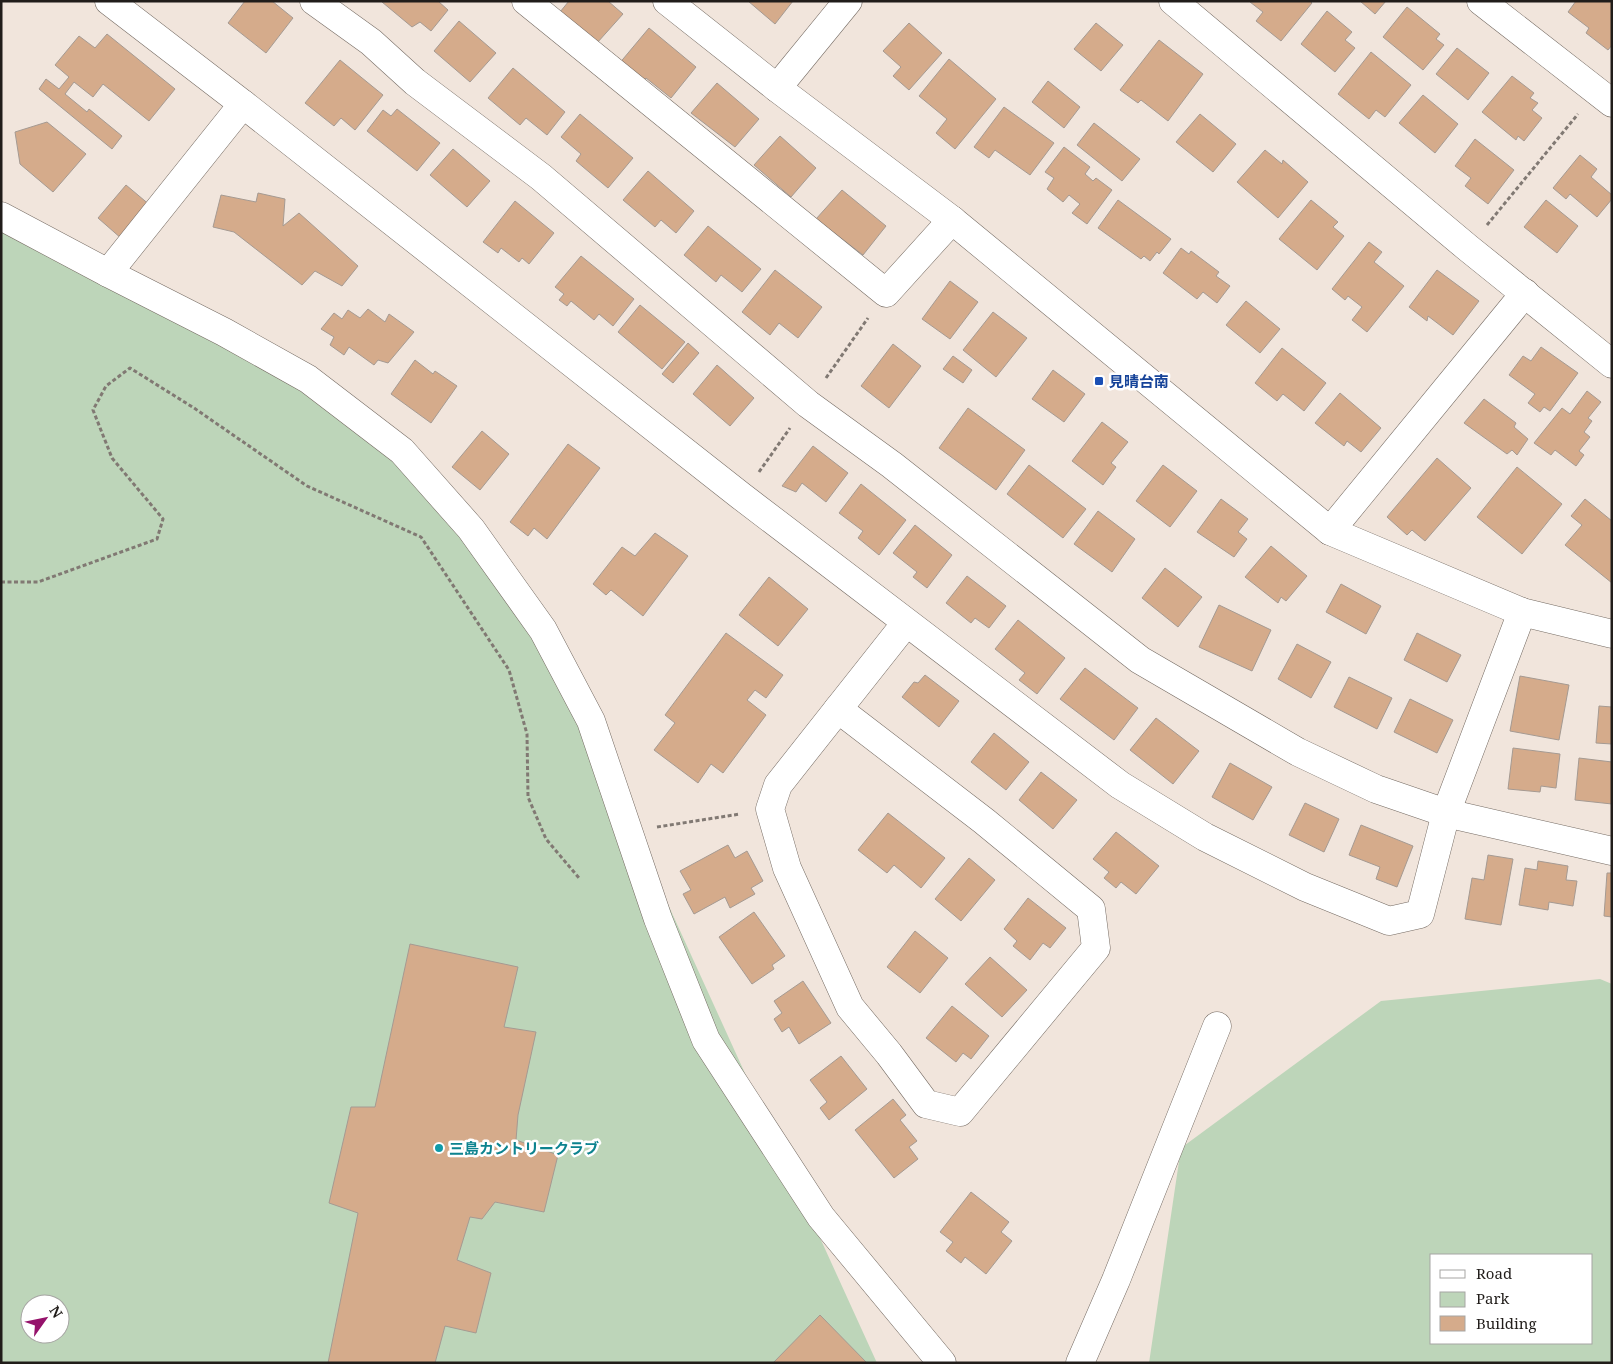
<svg xmlns="http://www.w3.org/2000/svg" width="1613" height="1364" font-family="'Noto Serif','Noto Sans JP',serif">
<style>
.green{fill:#bdd5b9;fill-rule:evenodd}
.building{fill:#d5ab8b;stroke:#a59a92}
.lines{fill:none;stroke-linecap:round;stroke-linejoin:round}
.minor-casing{stroke:#756b63;stroke-width:29}
.tertiary-casing{stroke:#756b63;stroke-width:29}
.path{stroke:#817973;stroke-width:3;stroke-dasharray:4 2.5;stroke-linecap:butt}
.minor{stroke:#fff;stroke-width:28}
.tertiary{stroke:#fff;stroke-width:28}
.transit-dot{fill:#1a4fb4;stroke:#fff;stroke-width:2}
.culture-dot{fill:#0f9aa8;stroke:#fff;stroke-width:2}
.labels{text-anchor:middle;dominant-baseline:central;stroke-width:5;stroke-linejoin:round;paint-order:stroke}
.transit-label{font-size:15px;font-weight:bold;fill:#164399;stroke:#fff;text-anchor:start}
.culture-label{font-size:15px;font-weight:bold;fill:#0d838f;stroke:#fff;text-anchor:start}
</style>
<rect width="100%" height="100%" fill="#f1e5dc"/>
<g class="green">
<path d="M1,216l353,198 189,216 334,733h-876zM30,1304h30v30h-30z"/>
<path d="M1600,979l12,5v379h-463l32,-215 200,-147zM1432,1255h160v88h-160z"/>
</g>
<g class="building">
<polygon points="245,1 272,1 293,18 266,53 228,23"/>
<polygon points="438,1 448,10 431,31 420,22 412,27 382,2"/>
<polygon points="569,1 608,1 623,14 597,43 560,12"/>
<polygon points="748,1 793,1 775,24"/>
<polygon points="1310,1 1312,3 1281,41 1256,21 1263,12 1250,2"/>
<polygon points="1360,1 1386,1 1375,14"/>
<polygon points="1576,1 1612,1 1612,45 1608,50 1586,33 1589,28 1568,12"/>
<polygon points="1407,7 1440,34 1436,39 1444,45 1423,70 1383,37"/>
<polygon points="1327,11 1352,32 1345,40 1355,48 1335,72 1301,44"/>
<polygon points="459,21 496,53 470,82 434,51"/>
<polygon points="909,23 942,53 909,90 893,76 901,67 883,51"/>
<polygon points="1096,23 1123,45 1101,71 1074,49"/>
<polygon points="649,28 696,67 671,98 646,78 641,83 618,65"/>
<polygon points="107,34 175,89 149,121 103,84 93,97 74,82 65,94 87,112 89,109 122,136 112,149 39,89 46,79 59,89 69,77 55,65 79,36 95,48"/>
<polygon points="1159,40 1203,74 1168,121 1141,100 1138,103 1120,90"/>
<polygon points="1457,48 1489,73 1468,100 1436,74"/>
<polygon points="1371,52 1411,85 1385,117 1376,110 1369,119 1338,94"/>
<polygon points="949,59 996,99 955,149 936,133 947,119 919,96"/>
<polygon points="340,60 383,95 355,130 341,118 334,126 305,103"/>
<polygon points="513,68 565,112 547,135 526,118 520,125 488,98"/>
<polygon points="1512,76 1534,93 1530,98 1538,103 1532,110 1542,118 1524,141 1518,136 1516,140 1482,112"/>
<polygon points="1048,81 1080,107 1064,128 1032,102"/>
<polygon points="717,83 759,119 735,147 691,113"/>
<polygon points="1423,95 1458,124 1435,153 1399,123"/>
<polygon points="1004,107 1054,143 1030,175 995,150 989,158 974,147"/>
<polygon points="397,109 440,143 417,171 367,131 383,110 391,116"/>
<polygon points="580,114 633,158 608,188 576,161 581,154 561,137"/>
<polygon points="1200,114 1236,144 1213,172 1176,142"/>
<polygon points="47,122 86,154 53,192 20,164 15,132"/>
<polygon points="1094,123 1140,159 1122,181 1077,145"/>
<polygon points="780,136 816,168 791,197 754,165"/>
<polygon points="1475,139 1514,170 1488,204 1465,186 1471,178 1455,166"/>
<polygon points="1064,147 1090,167 1085,174 1093,181 1096,178 1112,190 1087,224 1072,213 1080,204 1069,195 1063,202 1047,189 1054,178 1045,172"/>
<polygon points="453,149 490,181 467,207 430,175"/>
<polygon points="1265,150 1282,164 1283,160 1308,182 1278,218 1237,182"/>
<polygon points="1580,155 1597,169 1591,177 1612,195 1612,199 1597,217 1570,194 1566,199 1553,188"/>
<polygon points="648,171 694,211 676,233 661,220 655,227 623,200"/>
<polygon points="126,185 151,206 122,239 98,218"/>
<polygon points="842,190 886,226 863,255 816,219"/>
<polygon points="258,193 285,199 283,226 299,213 358,266 342,286 315,271 302,285 234,232 213,227 221,195 256,202"/>
<polygon points="1118,200 1171,239 1159,254 1157,252 1150,261 1144,256 1141,259 1098,228"/>
<polygon points="1311,200 1338,222 1333,227 1344,236 1317,270 1279,239"/>
<polygon points="1546,200 1578,226 1557,253 1524,227"/>
<polygon points="515,201 554,233 529,264 522,258 519,262 501,248 498,253 483,242"/>
<polygon points="708,226 761,269 742,292 721,275 716,282 684,255"/>
<polygon points="1369,242 1382,252 1374,262 1404,286 1367,332 1352,320 1362,307 1348,296 1345,300 1332,289"/>
<polygon points="1181,248 1189,254 1191,251 1219,272 1216,276 1230,286 1217,303 1203,292 1197,299 1163,273"/>
<polygon points="581,256 634,299 613,326 599,314 594,320 571,301 567,306 559,300 564,294 555,287"/>
<polygon points="775,270 822,307 798,338 779,323 770,335 742,312"/>
<polygon points="1437,270 1479,301 1453,335 1428,316 1427,321 1409,307"/>
<polygon points="950,281 978,302 950,339 922,319"/>
<polygon points="1246,301 1280,329 1260,353 1226,325"/>
<polygon points="640,305 685,342 662,369 618,332"/>
<polygon points="368,309 385,322 389,314 414,332 388,363 378,360 374,365 349,347 344,355 330,345 334,337 321,329 334,313 342,319 348,310 360,318"/>
<polygon points="993,312 1027,338 996,377 963,350"/>
<polygon points="688,343 699,353 673,383 662,374"/>
<polygon points="893,344 921,366 889,408 861,386"/>
<polygon points="1541,347 1578,373 1550,411 1544,407 1540,412 1528,403 1535,394 1509,375 1523,356 1531,361"/>
<polygon points="1282,348 1326,383 1304,411 1283,394 1277,401 1255,383"/>
<polygon points="953,356 972,370 963,383 943,369"/>
<polygon points="415,360 433,374 435,371 457,386 431,423 391,394"/>
<polygon points="717,365 754,398 730,426 693,394"/>
<polygon points="1053,370 1085,394 1064,422 1032,399"/>
<polygon points="1587,391 1601,402 1588,418 1592,421 1584,432 1590,437 1579,451 1584,455 1576,466 1555,450 1551,455 1534,443 1562,408 1570,414"/>
<polygon points="1340,393 1381,428 1361,452 1347,441 1344,446 1315,423"/>
<polygon points="1484,399 1516,423 1514,427 1528,439 1517,455 1512,450 1507,454 1464,423"/>
<polygon points="968,408 1025,450 996,490 939,448"/>
<polygon points="1102,422 1128,442 1111,463 1116,467 1103,485 1072,461"/>
<polygon points="482,431 509,454 480,490 452,467"/>
<polygon points="568,444 600,468 547,539 534,528 528,536 510,522"/>
<polygon points="813,446 848,473 826,502 802,483 796,492 782,486"/>
<polygon points="1437,458 1471,488 1425,541 1412,530 1407,535 1387,517"/>
<polygon points="1029,465 1086,509 1063,538 1007,494"/>
<polygon points="1163,465 1197,491 1170,527 1136,501"/>
<polygon points="1517,467 1562,504 1522,554 1477,517"/>
<polygon points="861,484 906,520 879,555 858,538 863,531 839,513"/>
<polygon points="1221,499 1248,519 1238,532 1247,539 1234,557 1197,532"/>
<polygon points="1585,499 1612,521 1612,583 1565,545 1582,525 1571,516"/>
<polygon points="1098,511 1135,539 1112,572 1074,544"/>
<polygon points="915,525 952,555 927,588 913,577 917,572 893,553"/>
<polygon points="655,533 688,556 643,616 611,590 606,595 593,584 622,547 635,556"/>
<polygon points="1271,546 1307,576 1286,601 1281,597 1278,603 1245,577"/>
<polygon points="1165,568 1202,597 1178,627 1142,598"/>
<polygon points="967,576 1006,606 989,628 975,618 971,623 946,603"/>
<polygon points="769,577 808,609 778,646 739,615"/>
<polygon points="1341,584 1381,606 1366,634 1326,612"/>
<polygon points="1219,605 1271,630 1252,671 1199,647"/>
<polygon points="1018,620 1065,658 1037,694 1019,680 1025,673 995,649"/>
<polygon points="726,633 783,675 766,698 755,690 747,700 766,715 723,773 711,764 698,783 654,750 675,723 665,715"/>
<polygon points="1417,633 1461,655 1447,682 1404,660"/>
<polygon points="1297,644 1331,662 1311,698 1278,679"/>
<polygon points="1085,668 1138,708 1114,740 1060,699"/>
<polygon points="925,675 959,701 939,727 902,697 914,682 918,683"/>
<polygon points="1520,676 1569,685 1559,740 1510,731"/>
<polygon points="1349,677 1392,698 1377,729 1334,707"/>
<polygon points="1410,699 1453,720 1437,753 1394,732"/>
<polygon points="1599,706 1612,707 1612,744 1596,743"/>
<polygon points="1156,718 1199,751 1173,784 1130,750"/>
<polygon points="994,733 1029,762 1006,790 971,762"/>
<polygon points="1513,748 1560,754 1556,788 1541,786 1540,792 1508,789"/>
<polygon points="1579,758 1612,762 1612,804 1575,800"/>
<polygon points="1230,763 1272,787 1253,820 1212,797"/>
<polygon points="1041,772 1077,800 1053,829 1019,800"/>
<polygon points="1305,803 1339,819 1324,852 1289,835"/>
<polygon points="888,813 945,858 921,888 894,865 887,873 858,850"/>
<polygon points="1361,825 1413,846 1397,887 1376,879 1380,867 1349,855"/>
<polygon points="1116,832 1159,866 1136,894 1121,882 1116,888 1104,878 1109,872 1093,859"/>
<polygon points="728,845 735,858 747,851 763,881 751,888 755,894 730,908 725,897 694,914 683,894 691,890 680,871"/>
<polygon points="1488,855 1513,859 1501,925 1465,919 1472,878 1484,880"/>
<polygon points="969,858 995,880 961,921 935,899"/>
<polygon points="1538,861 1568,866 1566,880 1577,881 1573,906 1549,902 1548,910 1519,905 1525,868 1537,870"/>
<polygon points="1607,873 1612,873 1612,917 1604,916"/>
<polygon points="1028,898 1066,928 1050,948 1043,943 1030,960 1013,946 1017,941 1004,929"/>
<polygon points="754,912 785,956 772,965 774,969 752,984 719,937"/>
<polygon points="915,931 948,958 920,993 887,967"/>
<polygon points="410,944 518,967 504,1027 536,1032 518,1115 516,1140 558,1155 544,1212 495,1202 482,1219 470,1217 457,1260 491,1273 476,1333 445,1326 435,1363 328,1363 358,1213 329,1203 351,1107 375,1107"/>
<polygon points="990,957 1027,990 1002,1017 965,984"/>
<polygon points="803,981 831,1023 799,1044 789,1027 782,1032 774,1019 782,1013 774,1001"/>
<polygon points="952,1006 989,1036 971,1059 963,1053 956,1062 926,1038"/>
<polygon points="841,1056 867,1089 829,1120 820,1108 827,1102 810,1080"/>
<polygon points="893,1099 906,1115 900,1120 917,1141 909,1147 918,1159 894,1178 855,1130"/>
<polygon points="971,1192 1009,1222 1001,1232 1012,1241 986,1274 965,1257 961,1263 946,1251 953,1242 940,1232"/>
<polygon points="820,1315 867,1363 773,1363"/>
</g>
<g class="lines">
<g class="minor-casing">
<g id="minor">
<polyline points="109,1 243,104 741,496 1120,785 1205,837 1305,887 1389,921 1420,914 1446,813 1522,612"/>
<polyline points="314,1 371,42 415,82 541,177 808,404 892,465 1140,660 1298,752 1376,789 1446,813 1612,851"/>
<polyline points="526,1 886,293 952,220"/>
<polyline points="1173,1 1468,248 1612,364"/>
<polyline points="1481,1 1612,103"/>
<polyline points="108,273 243,104"/>
<polyline points="1330,531 1525,293"/>
<polygon points="838,709 984,821 1091,909 1096,948 960,1112 926,1104 889,1054 850,1007 787,868 770,809 778,785"/>
<polyline points="838,709 906,623"/>
<polyline points="1080,1363 1116,1280 1217,1026"/>
</g>
</g>
<g class="tertiary-casing">
<g id="tertiary">
<polyline points="667,1 777,88 952,220 1330,531 1522,612 1612,634"/>
<polyline points="777,88 848,1"/>
<polyline points="1,216 108,273 224,332 308,379 402,451 471,529 543,630 591,721 658,919 706,1040 821,1217 942,1363"/>
</g>
</g>
<g class="path">
<polyline points="1487,225 1578,114"/>
<polyline points="826,378 868,318"/>
<polyline points="759,472 790,428"/>
<polyline points="1,582 38,582 157,539 163,519 112,458 93,410 106,386 130,368 194,408 307,486 421,537 509,670 527,734 528,797 546,839 579,878"/>
<polyline points="657,827 740,814"/>
</g>
<use href="#minor" class="minor"/>
<use href="#tertiary" class="tertiary"/>
</g>
<rect class="transit-dot" x="1094" y="376" width="10" height="10" rx="2.5"/>
<circle class="culture-dot" cx="439" cy="1148" r="5"/>
<g class="labels">
<g class="transit-label">
<text x="1109" y="381">見晴台南</text>
</g>
<g class="culture-label">
<text x="449" y="1148">三島カントリークラブ</text>
</g>
</g>
<rect width="1613" height="1364" fill="none" stroke="#211d1a" stroke-width="5"/>
<rect x="1430" y="1254" width="162" height="90" fill="#ffffff" stroke="#a6a5a3"/>
<rect x="1440" y="1270" width="25" height="8" fill="#ffffff" stroke="#a6a5a3"/>
<text x="1476" y="1279" font-size="15" fill="#211d1a">Road</text>
<rect x="1440" y="1292" width="25" height="15" fill="#bdd5b9" stroke="#a6a5a3"/>
<text x="1476" y="1304" font-size="15" fill="#211d1a">Park</text>
<rect x="1440" y="1316" width="25" height="15" fill="#d5ab8b" stroke="#a6a5a3"/>
<text x="1476" y="1329" font-size="15" fill="#211d1a">Building</text>
<g transform="translate(45 1319) rotate(57)"><circle r="24" fill="#ffffff" stroke="#a6a5a3"/>
<path d="M0-4L9 19L0 12L-9 19Z" fill="#95126b"/>
<text y="-8" font-size="14" font-weight="bold" text-anchor="middle" fill="#211d1a">N</text>
</g>
</svg>
